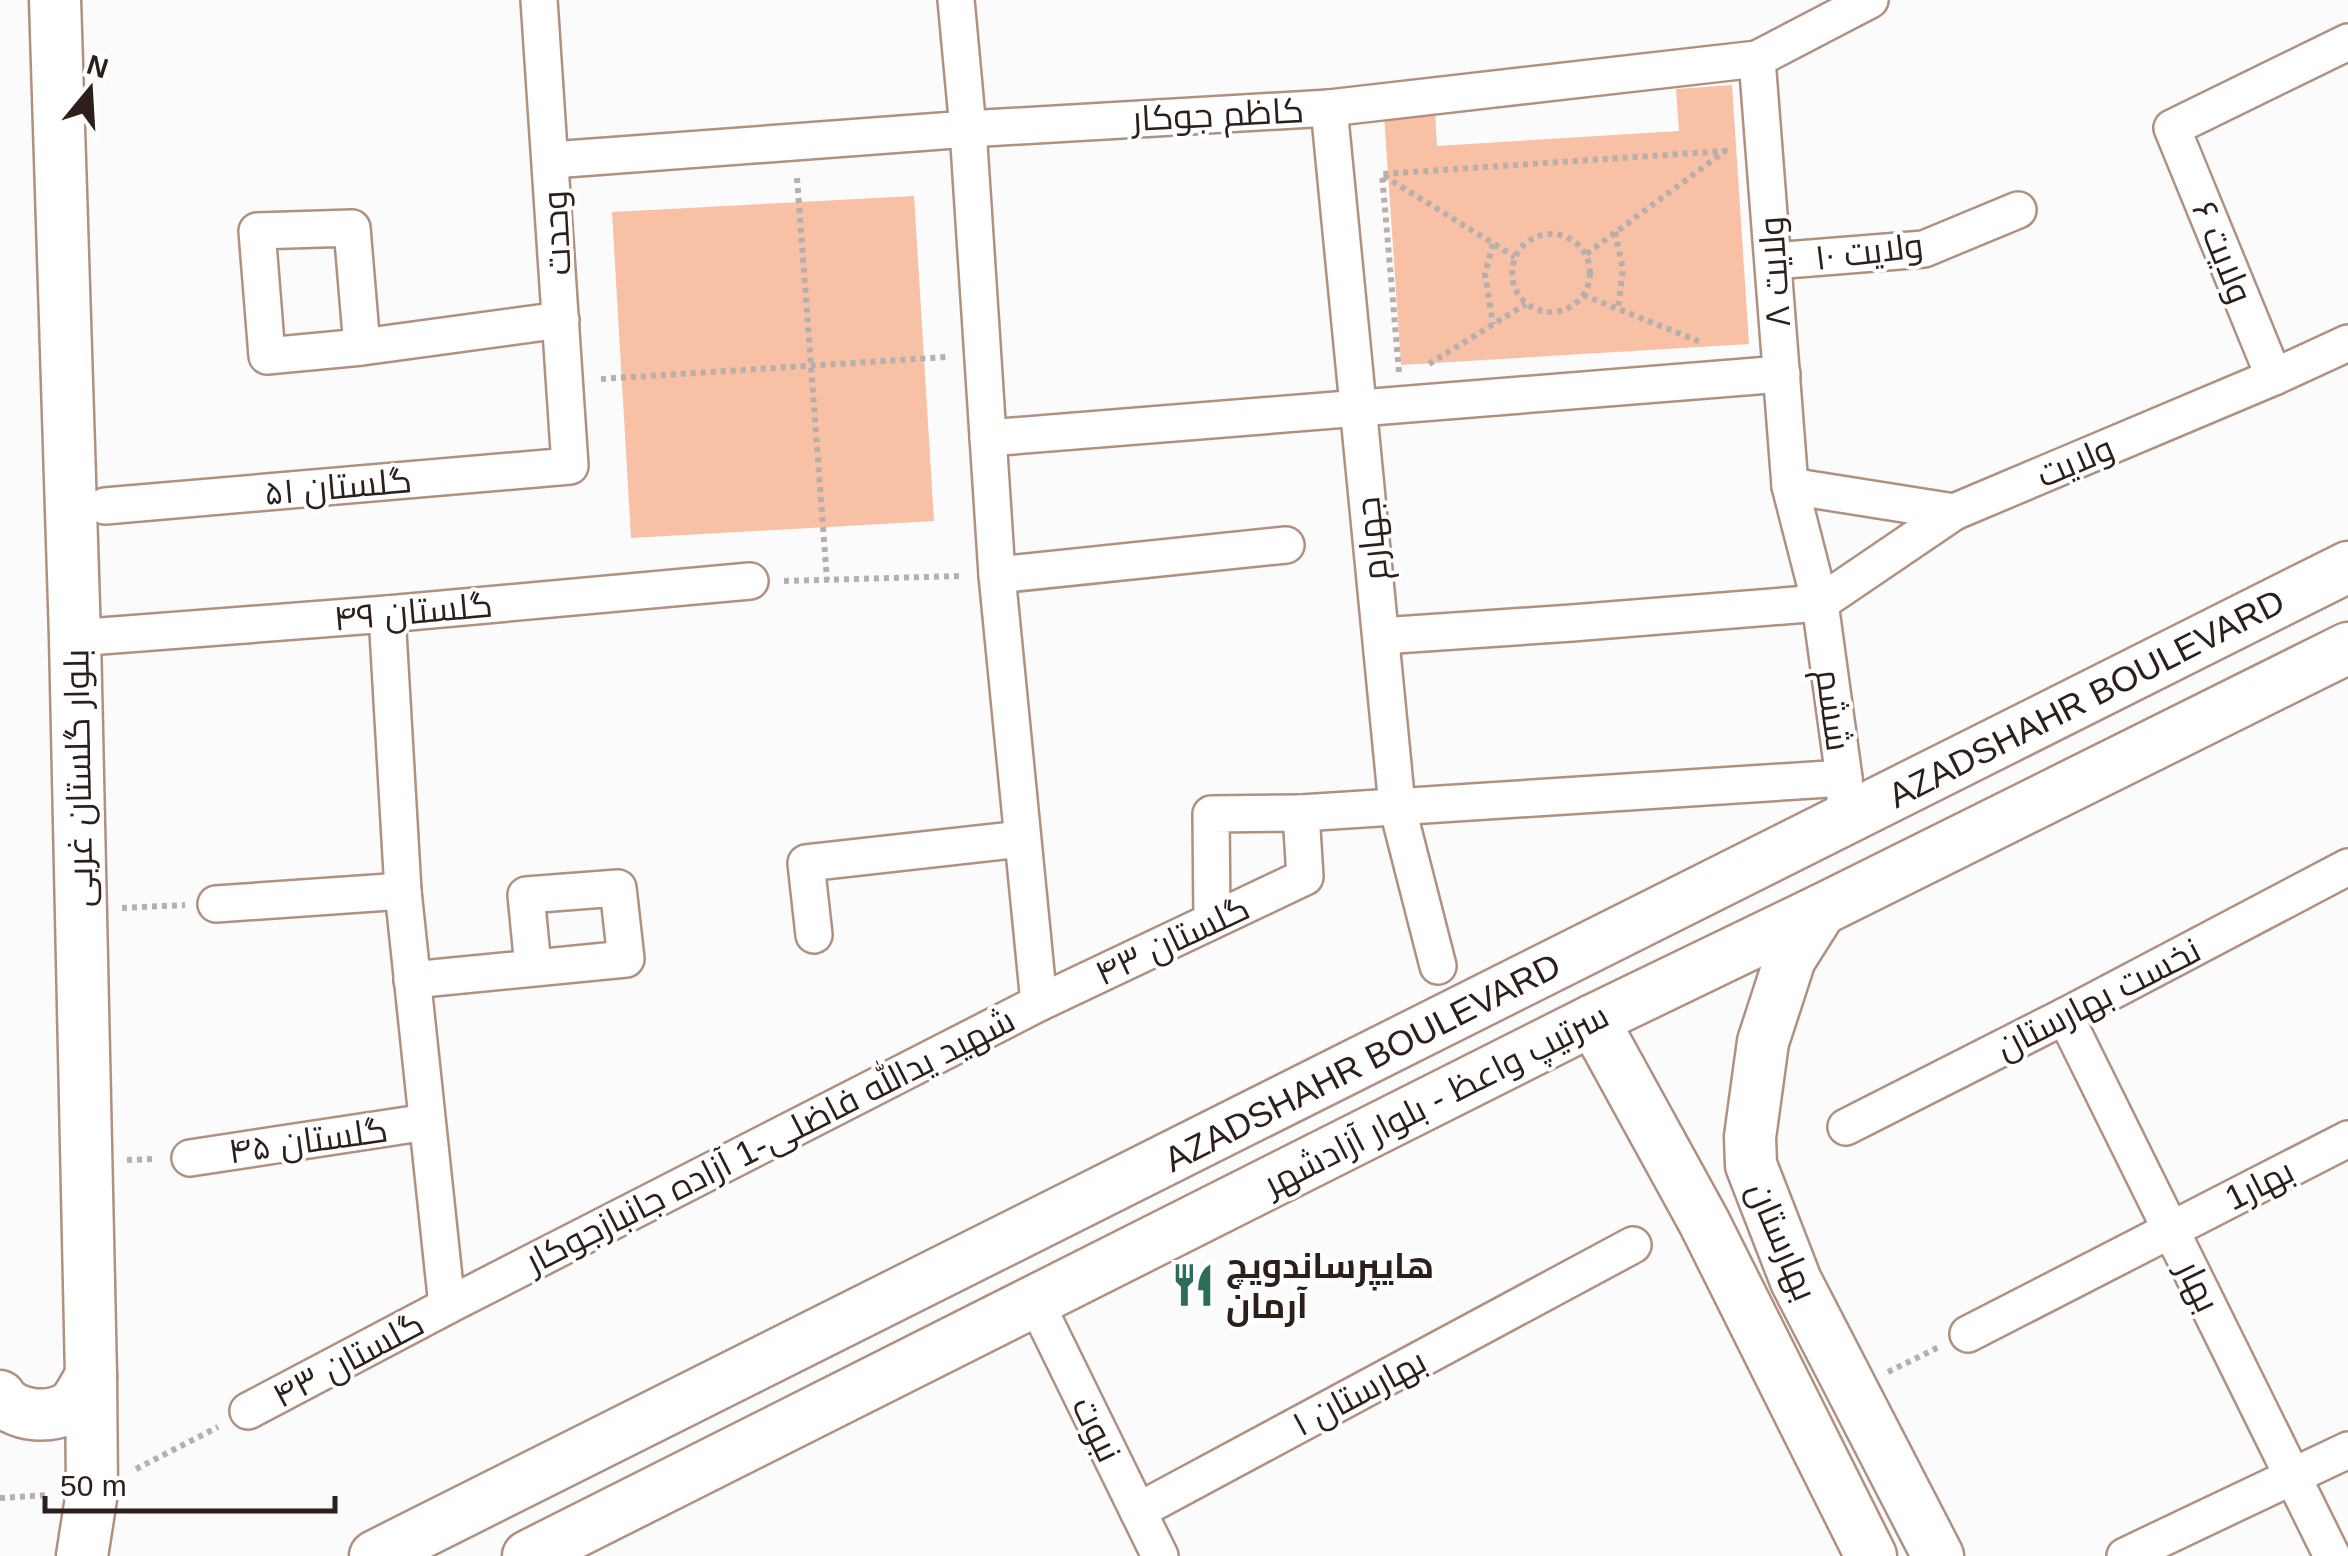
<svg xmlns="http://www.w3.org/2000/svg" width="2348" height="1556" font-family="Helvetica,Cairo,sans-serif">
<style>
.green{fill:#f8c0a5}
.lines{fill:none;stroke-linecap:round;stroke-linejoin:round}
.street-casing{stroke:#b29080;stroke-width:40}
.secondary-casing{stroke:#b29080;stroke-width:55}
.path{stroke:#b5b0ae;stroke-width:6;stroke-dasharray:5 5;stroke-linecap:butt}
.street{stroke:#fff;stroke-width:35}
.secondary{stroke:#fff;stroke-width:50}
.labels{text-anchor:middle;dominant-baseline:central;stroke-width:8;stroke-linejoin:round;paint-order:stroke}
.street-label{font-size:35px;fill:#2d201a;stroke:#fff}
.poi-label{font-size:35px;font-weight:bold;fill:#2d201a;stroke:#fff;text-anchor:start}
</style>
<rect width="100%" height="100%" fill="#fbfbfb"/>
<g class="green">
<polygon points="1732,85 1749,344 1401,365 1384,115 1435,112 1437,146 1679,131 1676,89"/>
<polygon points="914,196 934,521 631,538 612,212"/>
</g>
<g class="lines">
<g class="street-casing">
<g id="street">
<polyline points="1757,59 1790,486 1820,603 1844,778 1846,819"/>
<polyline points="1329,108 1397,806 1438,966"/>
<polyline points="552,160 968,129 1329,108 1757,59 1870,0"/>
<polyline points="1774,261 1924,249 2018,210"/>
<polyline points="362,347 352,228 257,231 267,356 362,347 561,320"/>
<polyline points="2274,377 2172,128 2348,42"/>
<polyline points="988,438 1782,374"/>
<polyline points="1790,486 1954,512 2274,377 2348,343"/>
<polyline points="105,506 570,466 539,0"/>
<polyline points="997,575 1286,545"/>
<polyline points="387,614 403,891 447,1306 1039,1003 997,575 968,129 956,0"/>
<polyline points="1381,636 1572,623 1820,603 1954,512"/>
<polyline points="75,638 387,614 750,581"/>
<polyline points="1301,813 1844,778"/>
<polyline points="216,904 403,891"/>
<polyline points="814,935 806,863 1022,839"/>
<polyline points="412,980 626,959 618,888 526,895 533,967"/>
<polyline points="1039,1003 1305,877 1301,813 1211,814 1212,921"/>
<polyline points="2065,1016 2332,1556"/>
<polyline points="1846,1127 2065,1016 2348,867"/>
<polyline points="190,1158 427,1122"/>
<polyline points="1035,1301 1160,1556"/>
<polyline points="1968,1334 2348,1139"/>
<polyline points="248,1411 447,1306"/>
<polyline points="1138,1511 1633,1245"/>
<polyline points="2125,1556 2348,1450"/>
</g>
</g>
<g class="secondary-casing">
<g id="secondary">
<polyline points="55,0 75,638 91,1376 92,1492 82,1556"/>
<polyline points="1821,910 1790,959 1763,1042 1750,1137 1751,1165 1796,1281 1938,1556"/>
<polyline points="1593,1020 1704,1222 1871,1556"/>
<path d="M0,1396c12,21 55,25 73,8 7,-7 12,-19 18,-28"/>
<polyline points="375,1556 2348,567"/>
<polyline points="528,1556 1593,1020 1821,910 2348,648"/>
</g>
</g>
<g class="path">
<polyline points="1384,176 1515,257"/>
<polyline points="797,178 827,580"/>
<polyline points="1615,232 1623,269 1618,309"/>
<circle cx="1551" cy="273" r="39"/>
<polyline points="1493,244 1485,274 1493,324"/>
<polyline points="1583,295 1701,342"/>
<polyline points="1429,364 1526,304"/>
<polyline points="1399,372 1382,174 1725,151 1585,255"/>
<polyline points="601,379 947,357"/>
<polyline points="784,581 961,576"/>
<polyline points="122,908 185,905"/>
<polyline points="127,1160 155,1159"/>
<polyline points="1888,1372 1939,1347"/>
<polyline points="136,1469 218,1427"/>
<polyline points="0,1498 49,1495"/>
</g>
<use href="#street" class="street"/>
<use href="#secondary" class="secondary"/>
</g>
<defs>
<g id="restaurant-bare" transform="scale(3.45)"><path d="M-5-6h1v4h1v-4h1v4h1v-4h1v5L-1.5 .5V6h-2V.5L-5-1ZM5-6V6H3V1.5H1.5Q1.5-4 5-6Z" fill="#2c6c5a" stroke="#fff" stroke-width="2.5" paint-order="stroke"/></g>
</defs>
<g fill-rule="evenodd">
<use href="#restaurant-bare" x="1193" y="1285"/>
</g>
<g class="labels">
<g class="street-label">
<text transform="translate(1218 114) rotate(-3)">کاظم جوکار</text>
<text transform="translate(556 233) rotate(-93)">وحدت</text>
<text transform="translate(1869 251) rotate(-7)">ولایت ۱۰</text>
<text transform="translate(2223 252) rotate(68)">ولایت ۶</text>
<text transform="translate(1774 272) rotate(-94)">ولایت ۸</text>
<text transform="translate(2075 461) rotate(-23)">ولایت</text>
<text transform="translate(338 486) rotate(-5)">گلستان ۵۱</text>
<text transform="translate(1371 539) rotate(-96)">جهارم</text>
<text transform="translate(413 611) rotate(-5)">گلستان ۴۹</text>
<text transform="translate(2086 698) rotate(-27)">AZADSHAHR BOULEVARD</text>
<text transform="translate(1834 710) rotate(82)">ششم</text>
<text transform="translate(78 778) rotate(-91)">بلوار گلستان غربی</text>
<text transform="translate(1172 940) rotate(-25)">گلستان ۴۳</text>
<text transform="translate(2098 998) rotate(-27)">نخست بهارستان</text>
<text transform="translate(1362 1062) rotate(-27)">AZADSHAHR BOULEVARD</text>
<text transform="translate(1436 1099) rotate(-27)">سرتیپ واعظ - بلوار آزادشهر</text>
<text transform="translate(308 1140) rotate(-8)">گلستان ۴۵</text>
<text transform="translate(770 1140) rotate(-27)">شهید یدالله فاضلی-1 آزاده جانبازجوکار</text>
<text transform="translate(2259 1184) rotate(-27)">بهار1</text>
<text transform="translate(1783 1241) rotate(67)">بهارستان</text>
<text transform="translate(2199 1286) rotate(64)">بهار</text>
<text transform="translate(348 1359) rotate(-28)">گلستان ۴۳</text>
<text transform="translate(1359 1392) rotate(-28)">بهارستان ۱</text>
<text transform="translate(1097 1429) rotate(64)">نبوت</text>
</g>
<g class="poi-label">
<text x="1226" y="1265">هایپرساندویچ<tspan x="1226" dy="40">آرمان</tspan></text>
</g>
</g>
<g transform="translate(90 90) rotate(18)" stroke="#ffffff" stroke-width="8" paint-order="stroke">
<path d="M0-8L18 38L0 25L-18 38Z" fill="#2d201a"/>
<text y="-15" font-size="28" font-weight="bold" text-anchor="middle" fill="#2d201a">N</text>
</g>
<path d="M45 1496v15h290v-15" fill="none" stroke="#2d201a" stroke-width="5"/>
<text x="60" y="1496" font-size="30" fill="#2d201a" stroke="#ffffff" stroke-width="8" paint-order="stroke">50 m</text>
</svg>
